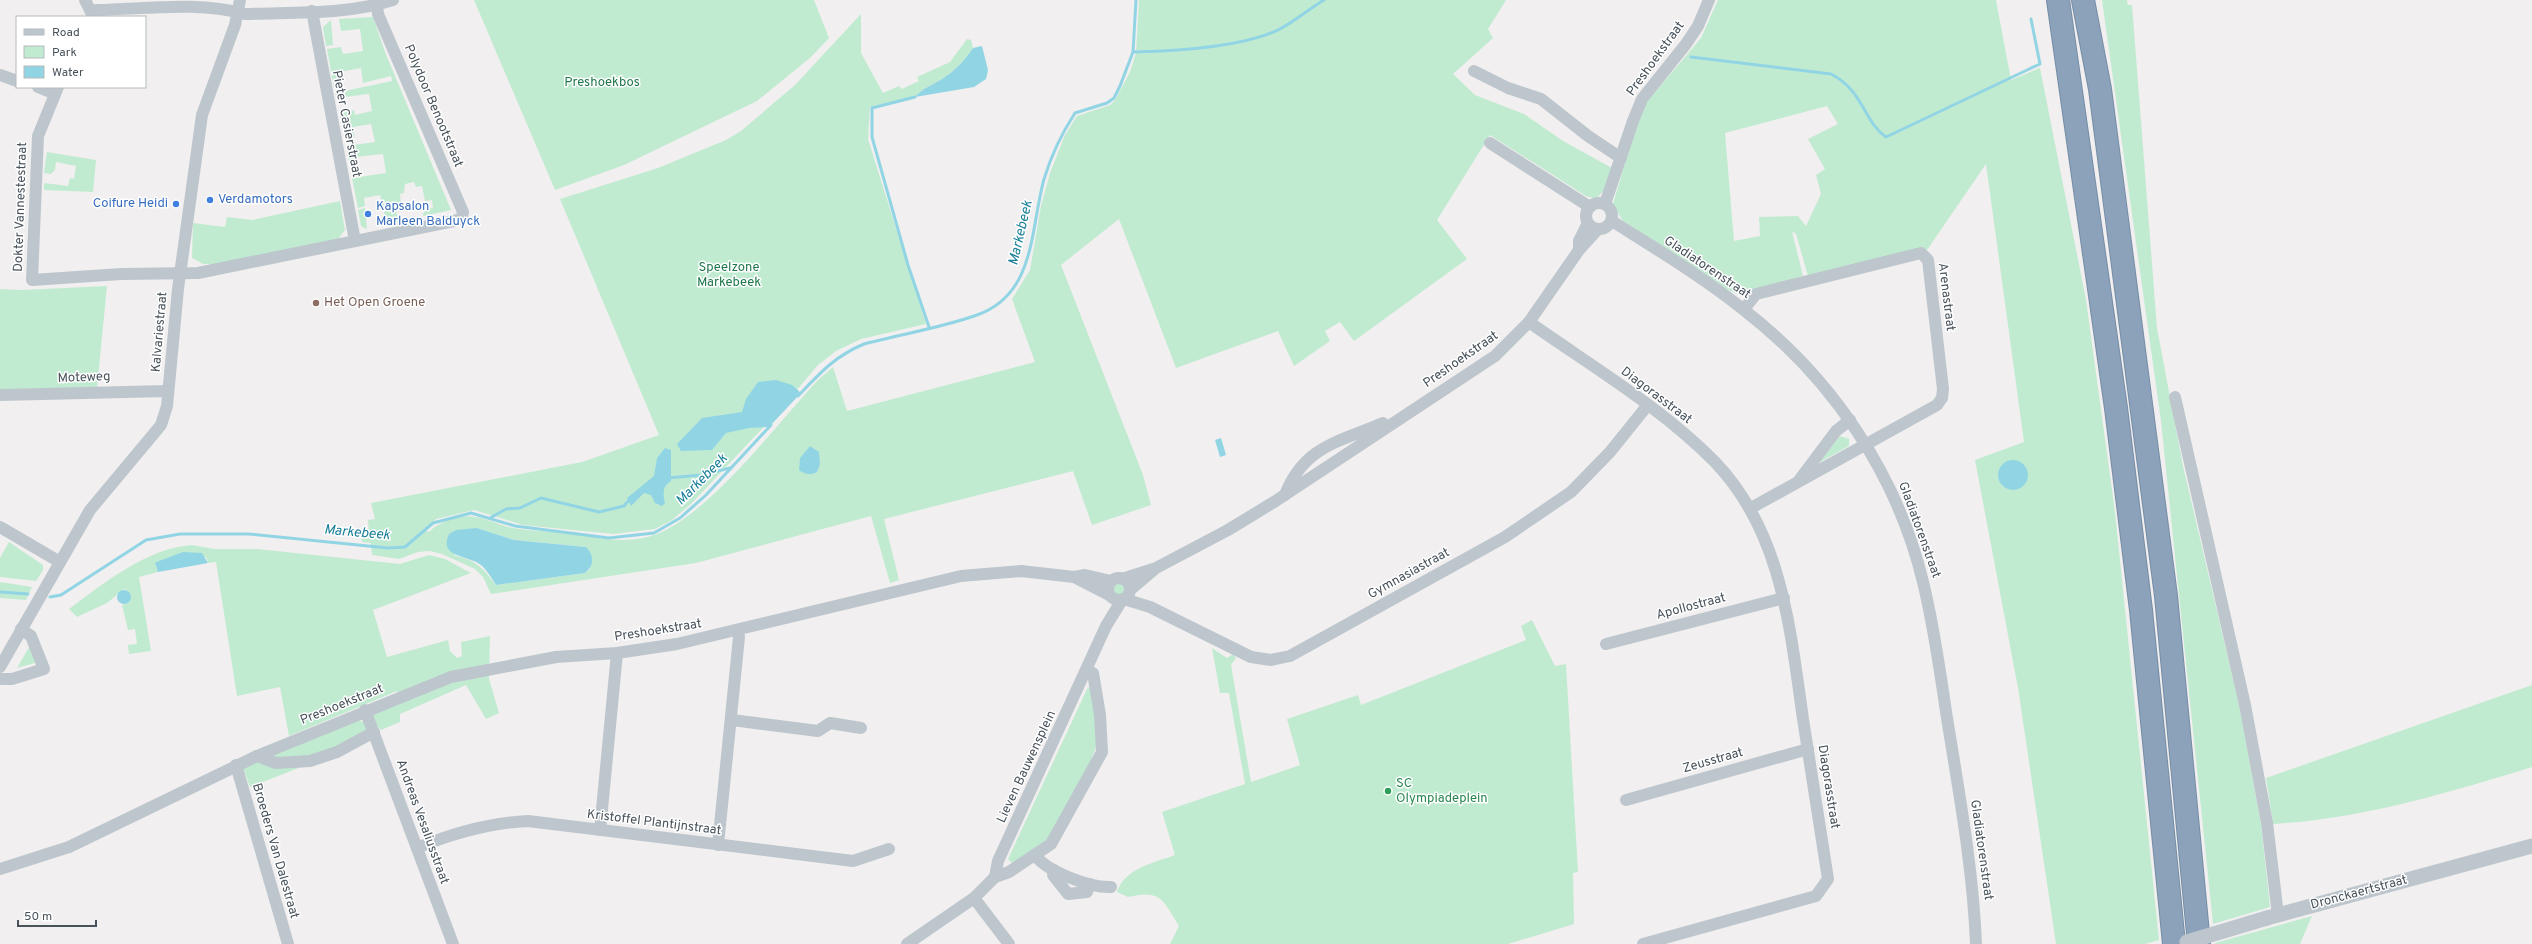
<svg xmlns="http://www.w3.org/2000/svg" width="2532" height="944" font-family="Overpass,sans-serif">
<style>
.green{fill:#c1ebd1;fill-rule:evenodd}
.water{fill:#91d5e5}
.lines{fill:none;stroke-linecap:round;stroke-linejoin:round}
.stream{stroke:#91d5e5;stroke-width:3}
.motorway-casing{stroke:#768da6;stroke-width:24}
.minor{stroke:#bec6cd;stroke-width:12}
.tertiary{stroke:#bec6cd;stroke-width:15}
.motorway{stroke:#8ba2ba;stroke-width:22}
.tertiary-bridge{stroke:#bec6cd;stroke-width:15}
.shop-dot{fill:#3f7fe0;stroke:#fff;stroke-width:1.5}
.education-dot{fill:#8d6e63;stroke:#fff;stroke-width:1.5}
.leisure-dot{fill:#2e9e5b;stroke:#fff;stroke-width:1.5}
.labels{text-anchor:middle;dominant-baseline:central;stroke-width:3;stroke-linejoin:round;paint-order:stroke}
.street-label{font-size:13px;fill:#48525b;stroke:#fff}
.park-label{font-size:13px;fill:#1e7749;stroke:#fff}
.shop-label{font-size:13px;fill:#366cbe;stroke:#fff;text-anchor:start}
.education-label{font-size:13px;fill:#785e54;stroke:#fff;text-anchor:start}
.leisure-label{font-size:13px;fill:#27864d;stroke:#fff;text-anchor:start}
.water-label{font-size:14px;font-style:italic;fill:#187e98;stroke:#fff}
</style>
<rect width="100%" height="100%" fill="#f1efef"/>
<g class="green">
<polygon points="474,0 814,0 829,38 811,57 757,101 624,165 555,190"/>
<path d="M1139,0h367l-18,29 5,9 -40,36 22,21 49,19 39,27 49,27 -8,22 -8,9 -10,-3 -96,-61 -53,85 30,39 -113,82 -14,-19 -15,9 5,10 -36,25 -16,-35 -102,37 -57,-149 -58,46 82,210 8,30 -59,20 -19,-54 -189,48 15,61 -9,3 -19,-67 -175,47 -205,31 -8,-17 -8,-8 -33,-15 -12,-3 -12,1 -19,7 -27,-4 -1,-12 -9,-1 -1,-5 8,-2 -1,-15 7,-1 -4,-16 211,-41 77,-27 -99,-236 98,-31 68,-28 15,-9 54,-46 66,-71v39l22,40 16,-7 3,3 17,-8 -2,-4 33,-15 17,-23 4,1 2,8c-8,12 -18,23 -31,31 -10,7 -19,8 -27,18l-45,10 -2,32 58,185 -65,15 -25,12 -18,14 -39,46 -88,93 -19,16 -17,9 -42,5 -90,-9 -49,-15 -38,9 -12,11 5,2c11,-11 31,-18 47,-15 13,2 25,9 37,11 15,3 30,3 45,4 34,3 65,15 99,2 53,-21 120,-110 161,-154l15,-13 14,44 188,-49 -23,-63 18,-29 11,-64 9,-33 15,-38 12,-19 33,-11 5,-5 15,-28 6,-19zM477,528l37,12 72,7 4,22 -5,4 -89,12c-14,-18 -19,-24 -42,-30z"/>
<path d="M1718,0h278l15,80 29,-12 46,232 29,212 44,428 -14,4h-89l-38,-256 -43,-228 49,-18 -38,-278 -59,86 -3,-2 -116,28 -12,-42 -4,-3 11,45 -61,20 -14,-6 -106,-70 -9,-16 28,-95 60,-71zM1827,106l11,18 -30,15 17,30 -9,6 5,19 -15,32 -8,-10 -39,1 1,19 -26,5 -9,-108z"/>
<polygon points="2102,0 2127,0 2128,5 2132,5 2157,328 2183,466 2239,705 2261,824 2270,907 2213,924 2161,421"/>
<polygon points="373,17 385,52 451,210 423,216 424,210 433,208 432,200 425,201 422,186 416,187 414,182 405,184 404,193 400,194 401,203 394,204 399,223 387,225 380,195 364,198 365,206 358,208 352,178 386,173 383,154 355,157 356,165 350,166 346,146 375,142 371,124 353,127 355,137 345,139 340,114 354,110 355,115 372,111 369,94 344,97 344,99 337,98 335,93 392,81 391,76 363,83 361,68 339,72 341,87 334,88 327,49 341,47 343,54 363,51 360,29 341,31 339,19"/>
<polygon points="331,20 333,45 326,46 323,27"/>
<polygon points="47,152 96,160 93,192 44,190 44,183 68,186 70,178 74,179 76,166 56,162 55,170 51,174 44,173"/>
<polygon points="340,201 345,230 338,239 216,264 203,264 192,258 193,223 225,227 227,217 252,220"/>
<polygon points="365,208 367,229 361,226 358,210"/>
<polygon points="107,286 97,388 0,391 0,289 22,290"/>
<polygon points="1840,436 1849,439 1849,446 1820,462"/>
<polygon points="9,542 43,565 43,570 36,581 0,577 0,558"/>
<path d="M192,545l22,4h43l143,15 29,-9 16,4 26,14 -98,37 14,47 61,-17 2,11 7,7 5,-2 -1,-14 29,-6 -1,43 10,34 -13,6 -20,-34 -66,29v8l-19,8 -7,-7 -1,-11 27,-12 -3,-9 -108,45 -9,-49 -43,9 -21,-134 -8,1 -2,-6 -51,7 3,8 -19,5 12,74 -22,3 -1,-9 9,-1 -2,-15 -7,1 -6,-25 6,-2 1,-12 -5,-2 -17,14 -30,14 -8,-8c35,-26 78,-61 123,-64z"/>
<polygon points="0,582 32,587 26,600 0,598"/>
<circle cx="1119" cy="589" r="6"/>
<path d="M1532,620l23,46 11,-2 12,208 -5,1 1,51 -66,20h-338l9,-18c-16,-26 -18,-37 -51,-29l-11,-5c8,-24 37,-29 58,-37l-13,-43 83,-28 -16,-91h-9l-8,-45 15,10 6,-4 3,4 -5,7 20,117 49,-17 -13,-46 71,-24 3,10 165,-65 -5,-14z"/>
<polygon points="31,644 35,663 17,668"/>
<path d="M2532,685v82c-84,26 -171,52 -259,57l-7,-46z"/>
<polygon points="1088,687 1093,691 1097,744 1088,768 1049,841 1013,864 1008,859"/>
<polygon points="358,720 366,723 366,732 329,756 250,787 243,768"/>
<polygon points="2312,916 2300,944 2215,944 2215,943"/>
</g>
<g class="water">
<path d="M982,46l6,24 -2,9 -12,8 -59,10c8,-10 17,-11 27,-18 13,-8 23,-19 31,-31z"/>
<polygon points="776,380 792,385 801,393 769,427 749,428 726,433 712,450 681,451 677,444 702,418 742,412 746,399 758,382"/>
<polygon points="1221,438 1226,455 1220,457 1215,440"/>
<path d="M810,446l9,6 1,12 -3,8c-6,4 -13,2 -18,-2l1,-12z"/>
<path d="M665,448l6,2v31c-9,6 -8,12 -6,22l-3,3 -7,-3 -4,-8 -7,-2 -13,13 -4,-8 27,-22 3,-18z"/>
<circle cx="2013" cy="475" r="15"/>
<path d="M477,528l37,12 72,7c9,9 8,19 -1,26l-89,12c-4,-6 -9,-15 -15,-20 -13,-10 -43,-7 -32,-31l7,-4z"/>
<polygon points="183,552 202,553 208,563 158,572 155,563 159,561"/>
<circle cx="124" cy="597" r="7"/>
</g>
<g class="lines">
<g class="stream">
<path d="M1133,52c41,-1 111,-5 147,-23 15,-8 29,-20 44,-29"/>
<path d="M1691,57l140,17c33,17 32,47 55,63l139,-66"/>
<polyline points="2027,70 2040,64 2031,19"/>
<polyline points="915,97 872,108 872,137 908,265 929,327"/>
<path d="M798,396c22,-23 37,-40 66,-52 37,-10 77,-16 113,-29 59,-21 53,-85 67,-136 7,-23 18,-46 31,-66l32,-10 7,-5 6,-12 13,-34 3,-52"/>
<polyline points="667,478 702,475 730,468"/>
<polyline points="490,518 506,509 520,508 541,498 599,512 624,506 630,499"/>
<polyline points="0,592 28,594"/>
<polyline points="50,597 61,595 146,540 180,534 249,534 388,548 405,547 433,523 471,513 515,526 609,538 654,533 680,518 706,495 771,425"/>
</g>
<g class="motorway-casing">
<g id="motorway">
<polyline points="2058,0 2116,408 2141,610 2174,944"/>
<polyline points="2083,0 2100,89 2166,596 2199,944"/>
</g>
</g>
<g class="minor">
<polyline points="85,0 91,12"/>
<polyline points="312,11 355,241"/>
<path d="M91,12l6,-2c50,-1 100,-9 148,4 48,-2 102,1 148,-14"/>
<polyline points="1474,71 1508,88 1541,99 1588,136 1621,158"/>
<polyline points="0,75 17,81"/>
<polyline points="38,87 55,94"/>
<polyline points="58,87 38,136 32,280 121,274 198,273 454,221 462,218 463,212 378,14 377,5"/>
<polyline points="1490,143 1590,207"/>
<circle cx="1599" cy="216" r="13"/>
<polyline points="1605,204 1633,121 1642,99 1686,44 1698,26 1709,0"/>
<path d="M1612,221c44,28 91,56 132,89 88,68 153,164 179,272 11,44 17,90 24,136 12,75 26,150 29,226"/>
<polyline points="1579,250 1579,241 1588,223"/>
<polyline points="1744,309 1756,294 1921,253 1928,260 1943,389 1942,398 1937,405 1751,508"/>
<path d="M1529,322c62,44 132,85 186,140 67,70 75,166 88,257 8,53 17,106 25,160l-12,17 -173,48"/>
<polyline points="0,395 168,391"/>
<polyline points="2175,397 2245,705 2267,823 2278,915"/>
<polyline points="1800,479 1836,431 1850,420"/>
<path d="M1285,495c19,-49 54,-53 98,-72"/>
<polyline points="0,527 60,562"/>
<polyline points="1074,577 1109,595"/>
<circle cx="1119" cy="589" r="11"/>
<polyline points="1122,579 1153,569"/>
<polyline points="1130,590 1156,568 1228,530 1274,502 1495,356 1529,322 1579,250 1598,229"/>
<polyline points="1124,599 1150,607 1251,657 1271,660 1290,656 1505,537 1571,492 1610,452 1647,406"/>
<polyline points="1606,644 1784,598"/>
<polyline points="0,667 90,510 161,425 167,406 178,289 202,115 235,25 240,0"/>
<polyline points="0,679 12,679 44,669 31,636 21,629"/>
<polyline points="365,710 453,944"/>
<polyline points="732,720 818,731 830,723 861,728"/>
<polyline points="257,756 276,763 310,761 337,752 374,732"/>
<polyline points="236,765 288,944"/>
<polyline points="1626,800 1808,749"/>
<polyline points="600,830 617,653"/>
<polyline points="718,845 739,637 737,631"/>
<path d="M417,848c36,-15 72,-25 111,-27l325,40 36,-12"/>
<path d="M1035,855c12,17 56,33 76,32"/>
<polyline points="0,869 69,847 257,756 451,677 556,657 617,653 677,644 961,576 1021,571 1074,577 1085,575 1111,581"/>
<polyline points="1054,870 1053,875 1068,894 1087,892 1090,884"/>
<polyline points="995,877 998,861 1106,626 1122,600"/>
<polyline points="974,898 1009,944"/>
<polyline points="907,944 974,898 995,877 1009,872 1051,844 1102,752 1100,715 1093,673 1087,670"/>
</g>
<polyline class="tertiary" points="2267,918 2532,846"/>
<use href="#motorway" class="motorway"/>
<polyline class="tertiary-bridge" points="2187,942 2267,918"/>
</g>
<g class="shop-dot">
<circle cx="210" cy="200" r="4"/>
<circle cx="176" cy="204" r="4"/>
<circle cx="368" cy="214" r="4"/>
</g>
<circle class="education-dot" cx="316" cy="303" r="4"/>
<circle class="leisure-dot" cx="1388" cy="791" r="4"/>
<g class="labels">
<g class="street-label">
<text transform="translate(1656 59) rotate(-54)">Preshoekstraat</text>
<text transform="translate(433 106) rotate(67)">Polydoor Benootstraat</text>
<text transform="translate(346 124) rotate(79)">Pieter Casierstraat</text>
<text transform="translate(21 207) rotate(-88)">Dokter Vannestestraat</text>
<text transform="translate(1707 268) rotate(34)">Gladiatorenstraat</text>
<text transform="translate(1946 297) rotate(83)">Arenastraat</text>
<text transform="translate(160 332) rotate(-85)">Kalvariestraat</text>
<text transform="translate(1461 360) rotate(-35)">Preshoekstraat</text>
<text transform="translate(84 378) rotate(-2)">Moteweg</text>
<text transform="translate(1656 396) rotate(37)">Diagorasstraat</text>
<text transform="translate(1919 530) rotate(70)">Gladiatorenstraat</text>
<text transform="translate(1409 574) rotate(-29)">Gymnasiastraat</text>
<text transform="translate(1691 607) rotate(-15)">Apollostraat</text>
<text transform="translate(658 631) rotate(-9)">Preshoekstraat</text>
<text transform="translate(342 705) rotate(-22)">Preshoekstraat</text>
<text transform="translate(1713 761) rotate(-16)">Zeusstraat</text>
<text transform="translate(1027 767) rotate(-65)">Lieven Bauwensplein</text>
<text transform="translate(1828 787) rotate(81)">Diagorasstraat</text>
<text transform="translate(422 822) rotate(70)">Andreas Vesaliusstraat</text>
<text transform="translate(654 823) rotate(7)">Kristoffel Plantijnstraat</text>
<text transform="translate(1981 850) rotate(82)">Gladiatorenstraat</text>
<text transform="translate(275 851) rotate(74)">Broeders Van Dalestraat</text>
<text transform="translate(2359 893) rotate(-15)">Dronckaertstraat</text>
</g>
<g class="park-label">
<text x="602" y="83">Preshoekbos</text>
<text x="729" y="268">Speelzone<tspan x="729" dy="15">Markebeek</tspan></text>
</g>
<g class="shop-label">
<text x="218" y="200">Verdamotors</text>
<text x="168" y="204" text-anchor="end">Coifure Heidi</text>
<text x="376" y="207">Kapsalon<tspan x="376" dy="15">Marleen Balduyck</tspan></text>
</g>
<g class="education-label">
<text x="324" y="303">Het Open Groene</text>
</g>
<g class="leisure-label">
<text x="1396" y="784">SC<tspan x="1396" dy="15">Olympiadeplein</tspan></text>
</g>
<g class="water-label">
<text transform="translate(1021 233) rotate(-77)">Markebeek</text>
<text transform="translate(702 480) rotate(-45)">Markebeek</text>
<text transform="translate(357 533) rotate(5)">Markebeek</text>
</g>
</g>
<rect x="16" y="16" width="130" height="72" fill="#ffffff" stroke="#b6babd"/>
<rect x="24" y="29" width="20" height="6" fill="#bec6cd" stroke="#b6babd"/>
<text x="52" y="36" font-size="12" fill="#48525b">Road</text>
<rect x="24" y="46" width="20" height="12" fill="#c1ebd1" stroke="#b6babd"/>
<text x="52" y="56" font-size="12" fill="#48525b">Park</text>
<rect x="24" y="66" width="20" height="12" fill="#91d5e5" stroke="#b6babd"/>
<text x="52" y="76" font-size="12" fill="#48525b">Water</text>
<path d="M18 920v6h78v-6" fill="none" stroke="#48525b" stroke-width="2"/>
<text x="24" y="920" font-size="12" fill="#48525b" stroke="#ffffff" stroke-width="3" paint-order="stroke">50 m</text>
</svg>
